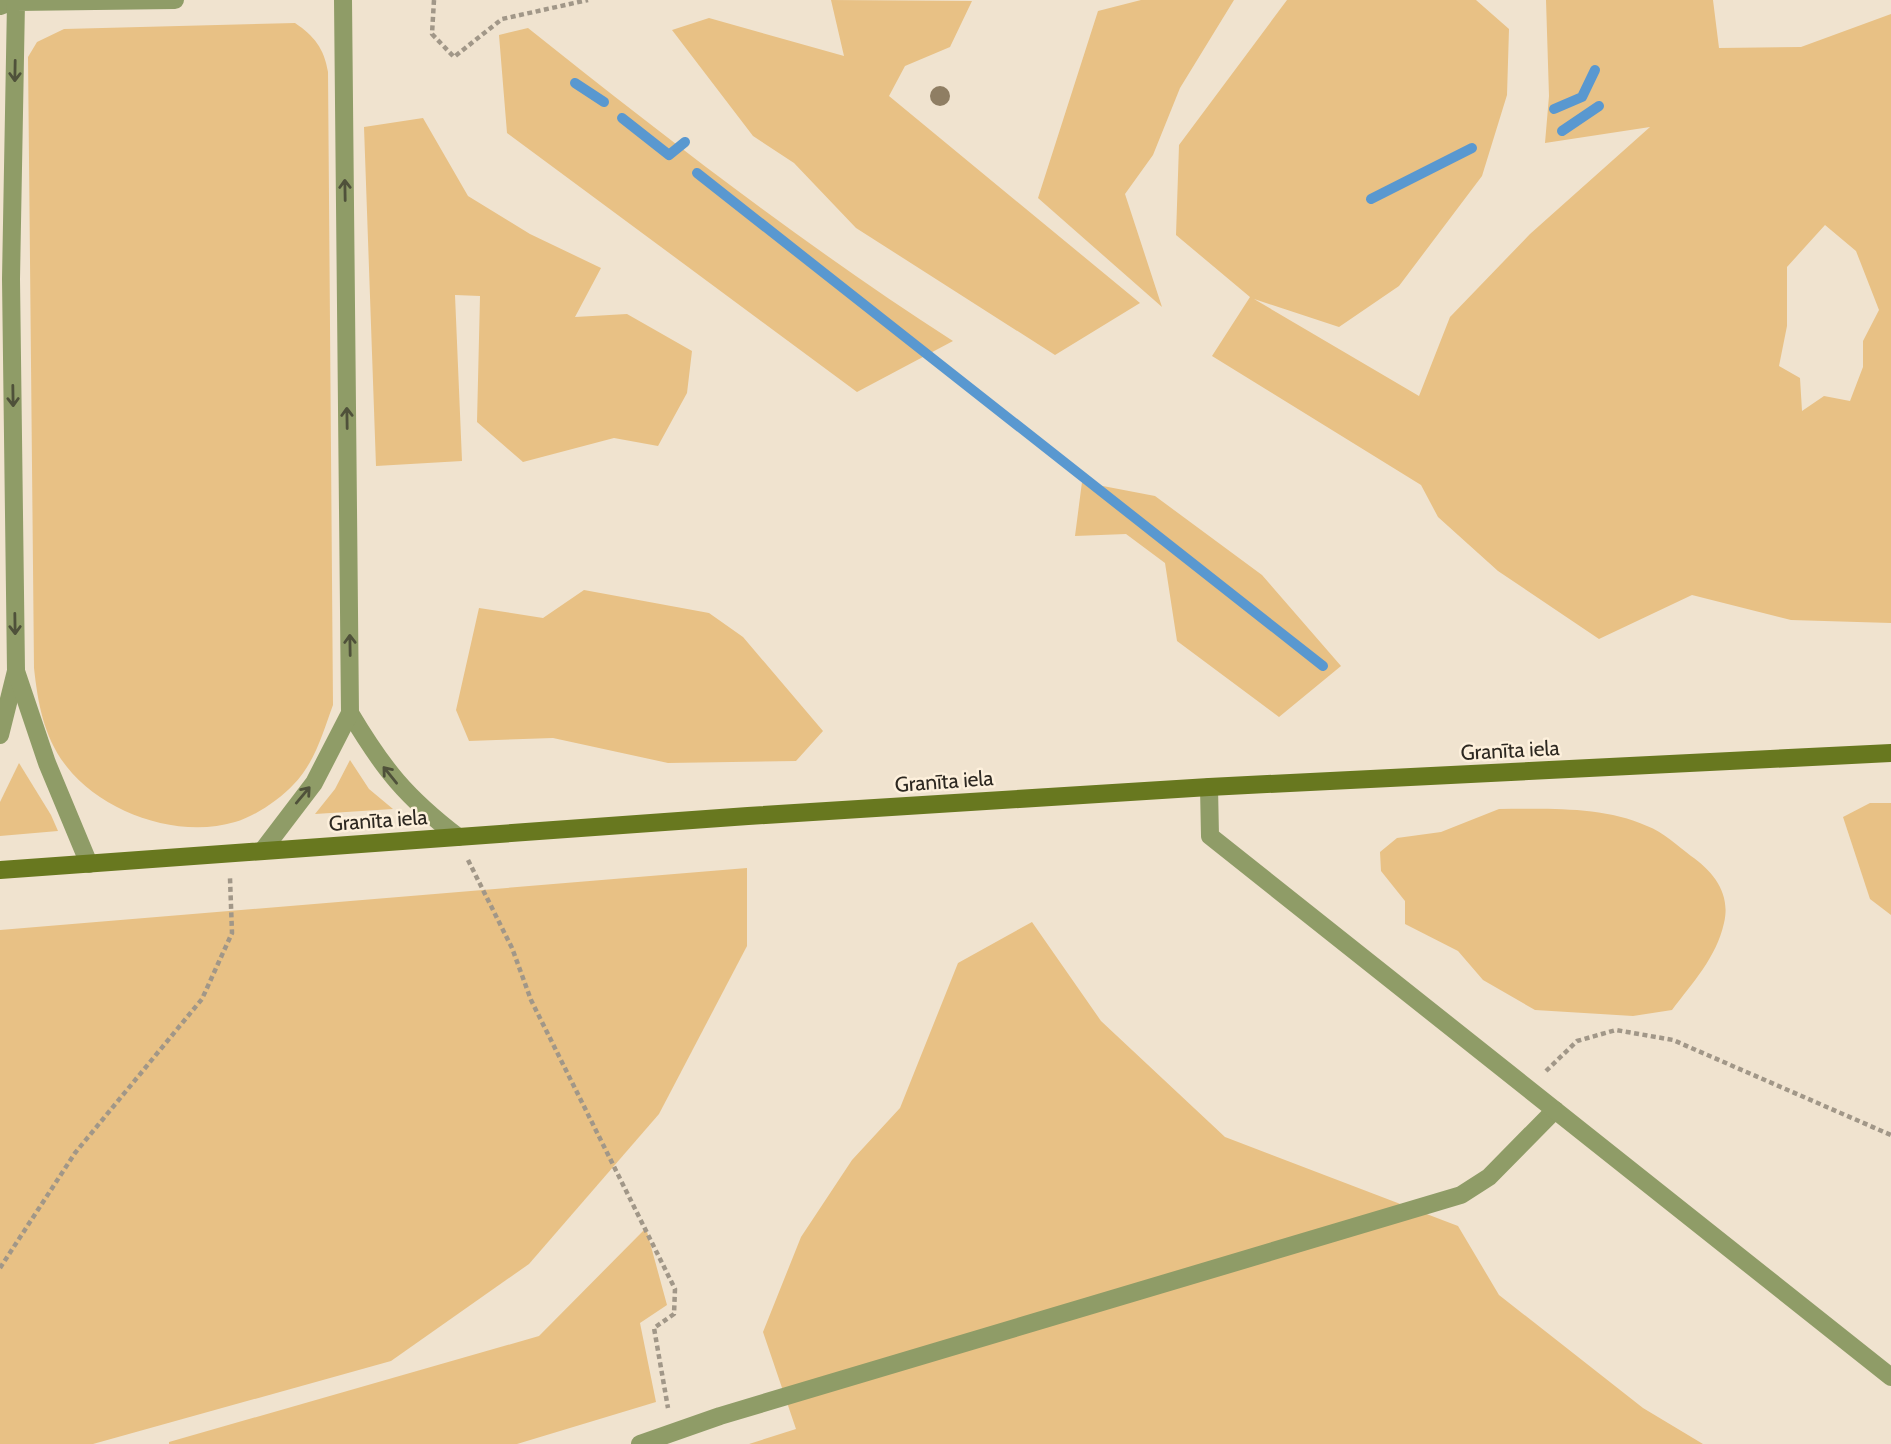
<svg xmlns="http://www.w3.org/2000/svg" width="1891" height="1444" font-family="Cabin,sans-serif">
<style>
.green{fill:#e8c185;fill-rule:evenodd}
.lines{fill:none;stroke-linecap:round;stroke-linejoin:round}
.stream{stroke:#5998d0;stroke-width:10}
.path{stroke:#a19788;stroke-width:4.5;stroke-dasharray:5 3.5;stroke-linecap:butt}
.service{stroke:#8f9c67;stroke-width:18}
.minor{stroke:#8f9c67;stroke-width:18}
.tertiary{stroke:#8f9c67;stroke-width:18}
.secondary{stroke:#68781f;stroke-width:18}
.tree{fill:#8f7e63}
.oneway{stroke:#4f513a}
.labels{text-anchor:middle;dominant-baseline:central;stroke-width:5;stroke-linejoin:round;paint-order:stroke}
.street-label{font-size:21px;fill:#2d2821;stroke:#fdf0dc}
</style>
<rect width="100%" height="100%" fill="#f0e3cf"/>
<g class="green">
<polygon points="831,0 972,1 950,47 905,66 889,96 1140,303 1055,355 856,228 794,163 753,136 672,30 709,18 844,56"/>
<polygon points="1141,0 1234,0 1180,88 1153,155 1125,194 1162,307 1038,198 1098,11"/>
<path d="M1287,0h189l33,29 -2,66 -25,81 -83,110 -60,41 -85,-28 165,97 31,-79 80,-83 120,-107 -105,16 4,-47 -3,-96h167l6,48 82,-1 90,-33v609l-100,-3 -99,-25 -93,44 -101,-68 -60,-54 -17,-32 -209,-129 38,-59 -74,-62 3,-90zM1825,225l31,26 23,59 -16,31v26l-13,34 -26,-5 -22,15 -2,-33 -21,-12 8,-40v-59z"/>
<path d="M295,23c19,13 29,25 33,49l5,633c-10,27 -18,58 -40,80 -13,14 -39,32 -58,37 -57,17 -132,-9 -168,-55 -23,-29 -29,-63 -33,-99l-6,-611 9,-15 27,-13z"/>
<path d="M528,28c138,110 276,217 425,313l-96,51 -350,-259 -8,-98z"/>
<polygon points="423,118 468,196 530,234 601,268 575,317 627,314 692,351 687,393 658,446 614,438 523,462 477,422 480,296 455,295 462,461 376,466 364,127"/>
<polygon points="1082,482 1155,496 1262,575 1341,666 1279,717 1177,641 1165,563 1126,534 1075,536"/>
<polygon points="584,590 709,613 743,637 823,731 796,761 668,763 553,738 469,741 456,710 479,608 543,618"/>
<polygon points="350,760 369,789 393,809 315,814 335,789"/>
<polygon points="19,763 51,815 58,831 0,836 0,802"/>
<polygon points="1870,803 1891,803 1891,915 1870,899 1843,817"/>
<path d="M1499,809c48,0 103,-3 148,17 16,6 31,20 44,30 23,16 40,38 33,67 -8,35 -31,59 -52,87l-39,6 -98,-6 -52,-30 -25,-29 -53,-27v-23l-24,-30 -1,-19 17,-14 44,-6z"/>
<polygon points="747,868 747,946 659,1114 529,1264 391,1361 93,1444 0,1444 0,930"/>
<polygon points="1032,922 1101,1021 1225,1137 1458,1226 1499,1295 1643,1408 1703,1444 749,1444 796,1429 763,1332 801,1237 852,1160 900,1108 958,963"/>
<polygon points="646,1228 667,1305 640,1323 656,1402 517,1444 169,1444 169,1442 539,1336"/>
</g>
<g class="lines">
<g class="stream">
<polyline points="575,83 604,102"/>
<polyline points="1554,109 1582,97 1595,70"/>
<polyline points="622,118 669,155 685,142"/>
<polyline points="1562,131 1599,106"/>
<polyline points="697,173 1323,666"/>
<polyline points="1371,199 1472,148"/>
</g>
<g class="path">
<polyline points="434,0 432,34 454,57 502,19 588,0"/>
<polyline points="468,860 512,948 531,1000 675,1289 674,1314 654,1328 668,1408"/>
<polyline points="1546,1071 1577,1041 1616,1030 1673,1040 1891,1135"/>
<polyline points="0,1268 75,1153 202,999 232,933 230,878"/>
</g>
<polyline class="service" points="0,6 16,0"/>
<g class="minor">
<path d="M350,713c34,57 56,84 108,124"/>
<polyline points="0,735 16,671"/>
<polyline points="263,850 314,783 350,713 343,0"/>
<polyline points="89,864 47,763 16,671 11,279 16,2 175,0"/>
<polyline points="640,1444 720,1416 1461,1195 1489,1177 1555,1110"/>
</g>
<polyline class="tertiary" points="1209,787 1210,836 1891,1377"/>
<polyline class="secondary" points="0,870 748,816 1209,787 1891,753"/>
</g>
<circle class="tree" cx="940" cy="96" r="10"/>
<defs><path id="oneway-shaft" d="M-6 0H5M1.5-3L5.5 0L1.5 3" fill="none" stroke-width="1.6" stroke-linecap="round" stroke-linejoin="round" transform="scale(1.75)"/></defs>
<g class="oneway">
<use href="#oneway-shaft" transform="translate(15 71) rotate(91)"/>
<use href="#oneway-shaft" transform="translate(345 190) rotate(-91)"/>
<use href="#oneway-shaft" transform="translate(13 396) rotate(89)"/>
<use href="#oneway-shaft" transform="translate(347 418) rotate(-91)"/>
<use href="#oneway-shaft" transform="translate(15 624) rotate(89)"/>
<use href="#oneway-shaft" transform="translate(350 645) rotate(-91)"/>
<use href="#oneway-shaft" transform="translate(390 775) rotate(-129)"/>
<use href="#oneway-shaft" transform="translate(303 795) rotate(-50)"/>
</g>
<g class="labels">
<g class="street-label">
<text transform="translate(1510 750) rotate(-3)">Granīta iela</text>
<text transform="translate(944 781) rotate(-4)">Granīta iela</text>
<text transform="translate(378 820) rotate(-4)">Granīta iela</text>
</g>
</g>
</svg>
